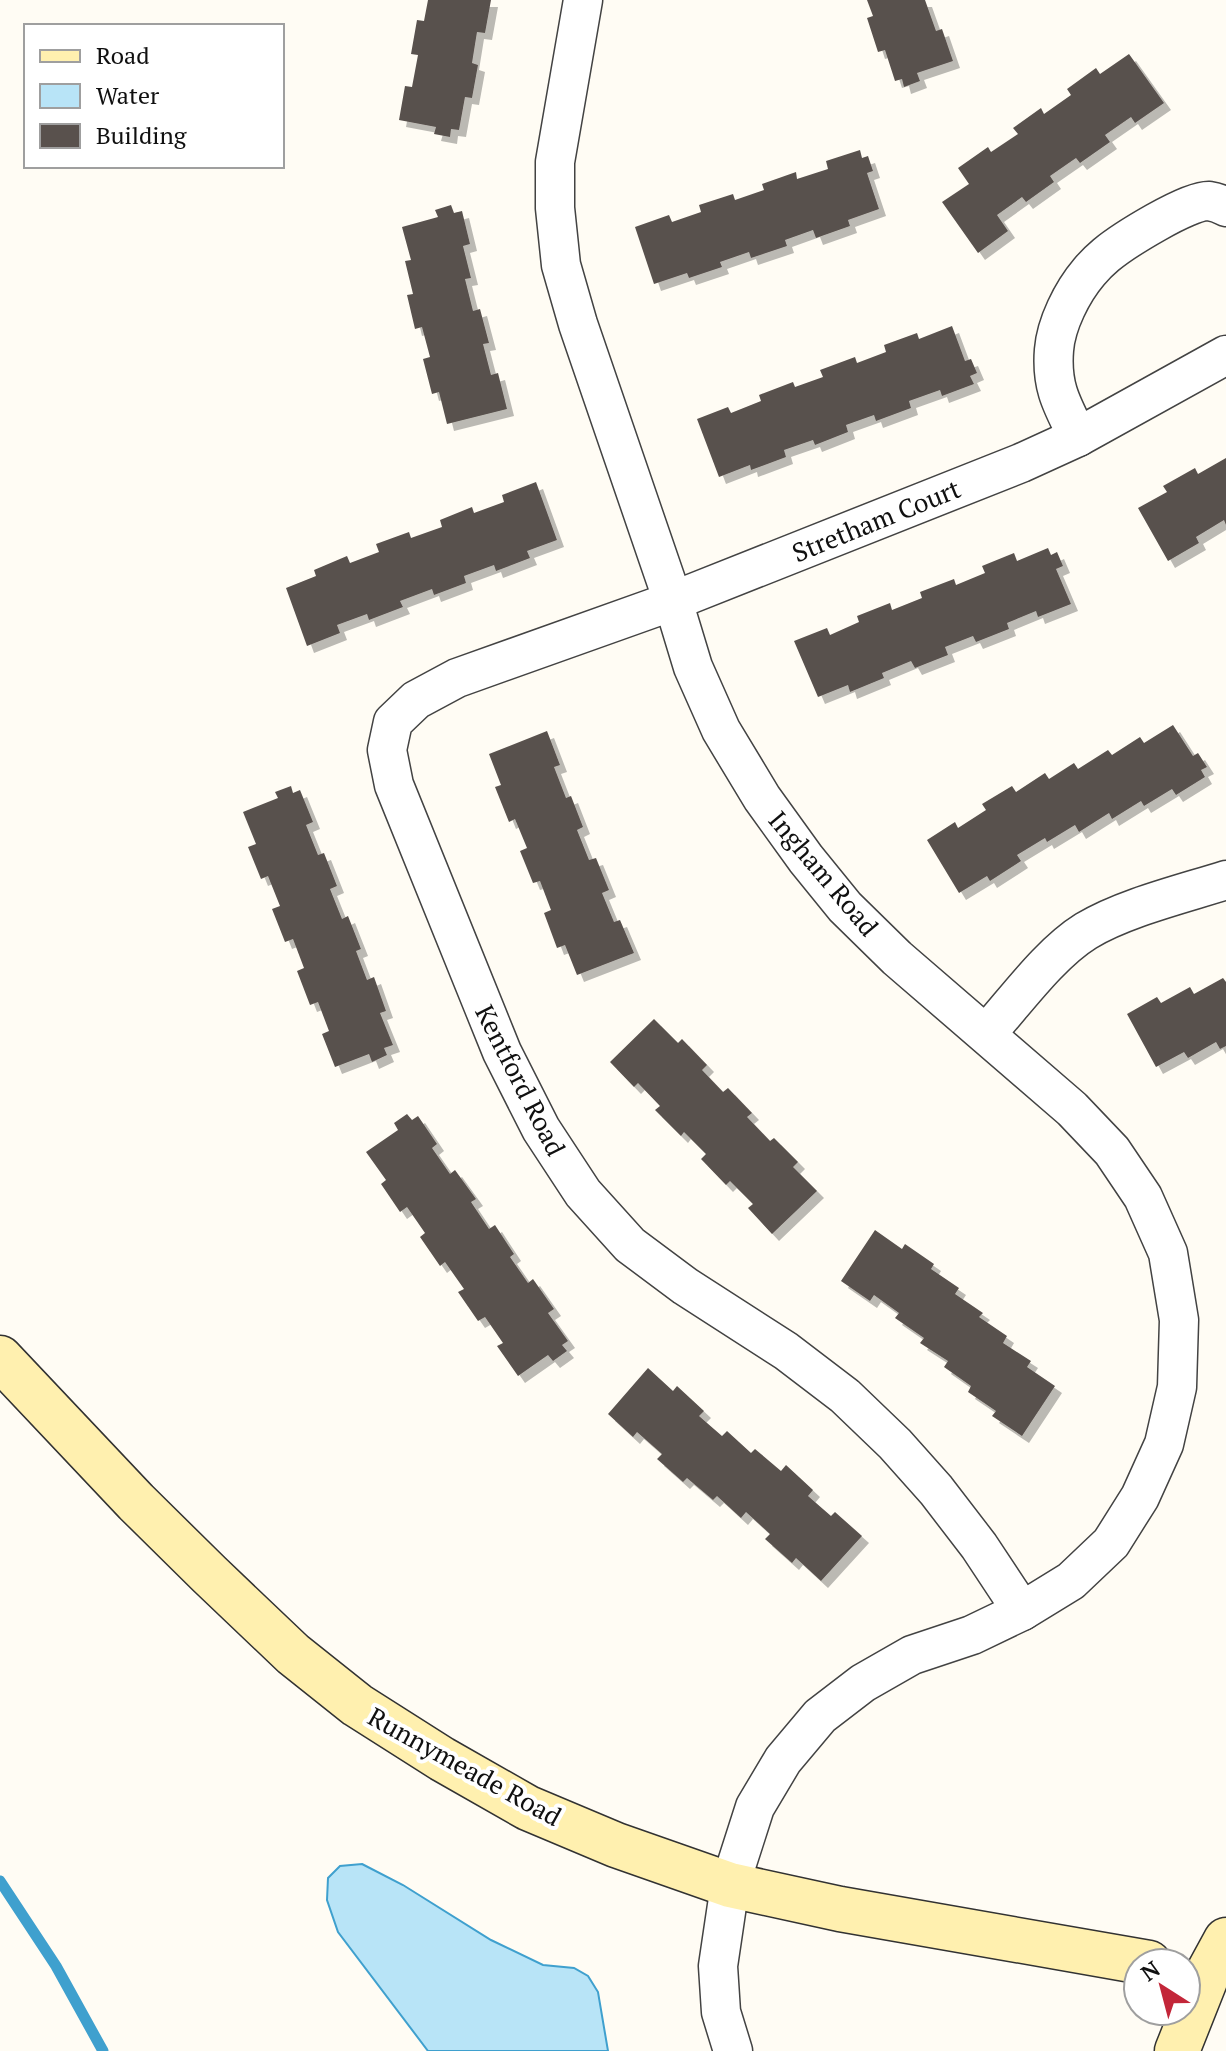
<svg xmlns="http://www.w3.org/2000/svg" width="1226" height="2051" font-family="'PT Serif',serif">
<style>
.water{fill:#b8e4f7;stroke:#3fa0ce;stroke-width:2}
.lines{fill:none;stroke-linecap:round;stroke-linejoin:round}
.stream{stroke:#3fa0ce;stroke-width:11}
.building{fill:#59514d;filter:url(#shadow)}
.street-casing{stroke:#434343;stroke-width:41}
.secondary-casing{stroke:#323232;stroke-width:47}
.street{stroke:#fff;stroke-width:38}
.secondary{stroke:#fff0af;stroke-width:44}
.labels{text-anchor:middle;dominant-baseline:central;stroke-width:8;stroke-linejoin:round;paint-order:stroke}
.street-label{font-size:26px;fill:#101010;stroke:#fff}
</style>
<defs>
<filter id="shadow"><feDropShadow dx="7" dy="7" stdDeviation="0" flood-color="#0004"/></filter>
</defs>
<rect width="100%" height="100%" fill="#fffcf4"/>
<polygon class="water" points="362,1864 403,1885 491,1940 543,1965 574,1968 588,1976 598,1992 608,2051 428,2051 338,1932 327,1900 328,1878 340,1866"/>
<g class="lines">
<polyline class="stream" points="0,1881 56,1966 103,2051"/>
</g>
<g class="building">
<polygon points="428,0 491,0 485,33 477,32 472,63 478,65 472,98 465,97 459,130 451,129 450,137 434,134 436,127 399,120 405,86 412,87 418,55 411,54 417,20 424,21"/>
<polygon points="867,0 925,0 936,31 942,29 953,61 917,73 920,81 904,87 902,79 895,81 885,50 878,52 867,18 873,16"/>
<polygon points="1129,54 1164,103 1135,123 1131,117 1105,135 1110,142 1080,163 1076,158 1050,176 1054,182 1026,202 1022,197 997,215 1008,231 978,253 942,202 969,184 958,168 988,147 991,152 1018,134 1013,128 1041,108 1044,114 1071,95 1067,89 1096,68 1100,74"/>
<polygon points="860,150 862,158 868,156 873,171 867,173 879,209 848,220 850,226 816,238 813,230 785,240 787,246 751,258 749,252 720,262 722,267 689,278 687,273 654,284 635,227 669,215 672,222 701,212 699,205 733,194 735,200 764,190 762,184 796,172 797,179 828,169 826,161"/>
<polygon points="451,205 454,213 462,211 470,244 463,246 471,278 465,279 473,311 480,309 489,343 483,344 491,375 498,373 507,409 447,424 439,392 432,394 423,359 430,357 422,327 415,329 407,295 413,294 405,261 411,260 402,227 438,217 435,210"/>
<polygon points="952,326 965,361 971,359 977,373 970,376 974,384 942,396 940,390 909,401 911,408 876,421 874,415 846,425 848,432 815,445 813,440 784,450 786,457 751,470 750,465 719,477 697,419 728,407 731,413 761,401 759,395 793,382 795,387 823,377 820,370 855,357 857,363 886,352 884,345 917,333 919,339"/>
<polygon points="1226,458 1226,525 1224,520 1196,537 1199,543 1168,561 1138,508 1167,492 1163,486 1195,468 1198,474"/>
<polygon points="536,482 557,540 527,551 530,558 496,571 494,565 464,576 466,583 434,595 432,589 400,601 403,607 369,620 367,614 337,625 340,633 307,646 286,588 316,576 314,570 347,556 350,563 379,552 376,544 409,532 411,538 442,527 440,520 472,507 474,513 504,502 502,495"/>
<polygon points="1048,548 1051,555 1057,552 1063,566 1056,569 1071,604 1038,617 1036,611 1007,623 1009,629 976,642 973,636 945,647 948,655 915,668 911,661 882,673 884,678 850,692 848,685 818,697 794,641 827,628 830,635 859,622 857,616 890,603 892,610 922,598 920,592 954,579 956,585 985,573 982,566 1014,553 1017,561"/>
<polygon points="1173,725 1193,756 1198,753 1207,767 1201,770 1205,777 1176,795 1172,789 1144,806 1141,801 1112,819 1109,813 1079,832 1075,825 1047,842 1045,838 1017,855 1021,861 990,881 987,876 959,893 927,840 955,822 958,828 986,810 982,804 1012,786 1016,792 1045,773 1049,779 1074,763 1078,769 1108,750 1112,755 1140,737 1144,743"/>
<polygon points="547,731 560,765 554,767 566,798 571,796 583,827 577,830 589,860 596,858 609,890 602,893 614,922 620,920 634,953 577,975 565,945 557,948 544,913 551,910 540,881 533,883 520,851 527,848 515,819 509,822 495,787 501,785 489,754"/>
<polygon points="291,786 293,793 300,790 313,822 306,825 318,855 324,853 337,886 330,889 342,919 348,916 361,949 356,951 367,980 374,977 386,1011 380,1013 393,1045 384,1048 387,1055 372,1062 369,1054 335,1067 322,1034 329,1031 318,1002 310,1005 297,971 304,968 293,939 285,942 272,909 280,906 268,876 261,879 248,847 256,844 243,812 278,798 275,792"/>
<polygon points="1223,978 1226,982 1226,1046 1220,1049 1216,1042 1188,1058 1184,1052 1156,1067 1127,1014 1157,997 1161,1003 1190,987 1194,994"/>
<polygon points="654,1019 678,1043 682,1039 707,1065 702,1070 723,1092 728,1088 752,1113 747,1117 770,1141 774,1138 798,1162 793,1167 817,1191 772,1234 748,1208 753,1204 730,1181 726,1185 701,1159 706,1154 684,1132 681,1136 655,1110 660,1106 638,1083 634,1087 610,1062"/>
<polygon points="407,1114 412,1120 418,1116 437,1144 432,1148 450,1174 455,1170 476,1199 471,1202 489,1229 495,1225 514,1254 510,1257 528,1283 533,1279 554,1309 548,1313 568,1341 562,1345 567,1351 553,1361 548,1355 518,1376 497,1346 503,1343 485,1317 478,1321 458,1292 464,1289 445,1262 440,1266 420,1237 425,1233 407,1207 400,1212 381,1184 386,1180 366,1152 398,1130 394,1123"/>
<polygon points="875,1230 902,1249 905,1244 934,1264 931,1269 959,1288 955,1294 983,1313 979,1317 1007,1336 1003,1343 1031,1361 1027,1367 1055,1386 1022,1436 992,1416 996,1411 968,1392 971,1386 944,1367 948,1361 920,1343 924,1338 895,1318 899,1313 874,1295 870,1301 841,1281"/>
<polygon points="648,1368 673,1391 677,1386 704,1411 699,1416 722,1436 727,1431 751,1453 755,1449 781,1471 786,1465 813,1490 808,1496 831,1516 835,1512 862,1536 821,1581 796,1558 792,1563 765,1539 770,1534 746,1512 741,1518 717,1496 713,1500 687,1478 683,1482 657,1459 662,1454 637,1432 633,1437 608,1414"/>
</g>
<g class="lines">
<g class="street-casing">
<g id="street">
<polyline points="583,0 555,162 555,208 561,265 578,324 673,601 693,667 721,730 762,798 806,859 845,907 897,958 1072,1109 1112,1151 1143,1197 1168,1253 1179,1320 1177,1387 1164,1444 1140,1497 1111,1543 1071,1581 1022,1611 972,1635 912,1655 863,1683 820,1716 783,1760 755,1807 730,1885 718,1966 721,2012 733,2051"/>
<path d="M1078,437c-16,-32 -27,-50 -24,-87 2,-26 18,-58 35,-78 5,-6 11,-12 17,-17 17,-14 82,-55 103,-54 6,1 12,3 17,6"/>
<path d="M986,1034c29,-32 63,-80 100,-103 38,-23 96,-37 140,-51"/>
<polyline points="1022,1611 979,1546 936,1490 895,1444 845,1396 786,1351 685,1286 630,1245 583,1193 541,1129 502,1052 394,785 387,750 393,722 416,700 457,678 673,601 1021,463 1078,437 1226,355"/>
</g>
</g>
<g class="secondary-casing">
<g id="secondary">
<polyline points="0,1358 136,1502 209,1574 293,1654 357,1705 442,1759 528,1808 616,1845 730,1885 840,1909 1149,1963"/>
<polyline points="1177,2051 1208,1973 1226,1940"/>
</g>
</g>
<use href="#street" class="street"/>
<use href="#secondary" class="secondary"/>
</g>
<g class="labels">
<g class="street-label">
<text transform="translate(876 520) rotate(-22)">Stretham Court</text>
<text transform="translate(824 873) rotate(50)">Ingham Road</text>
<text transform="translate(521 1080) rotate(63)">Kentford Road</text>
<text transform="translate(465 1766) rotate(29)">Runnymeade Road</text>
</g>
</g>
<rect x="24" y="24" width="260" height="144" fill="#ffffff" stroke="#9f9f9f" stroke-width="2"/>
<rect x="40" y="50" width="40" height="12" fill="#fff0af" stroke="#9f9f9f" stroke-width="2"/>
<text x="96" y="64" font-size="24" fill="#101010">Road</text>
<rect x="40" y="84" width="40" height="24" fill="#b8e4f7" stroke="#9f9f9f" stroke-width="2"/>
<text x="96" y="104" font-size="24" fill="#101010">Water</text>
<rect x="40" y="124" width="40" height="24" fill="#59514d" stroke="#9f9f9f" stroke-width="2"/>
<text x="96" y="144" font-size="24" fill="#101010">Building</text>
<g transform="translate(1162 1987) rotate(324)"><circle r="38" fill="#ffffff" stroke="#9f9f9f" stroke-width="2"/>
<path d="M0-6L14 30L0 20L-14 30Z" fill="#c32639"/>
<text y="-12" font-size="22" font-weight="bold" text-anchor="middle" fill="#101010">N</text>
</g>
</svg>
